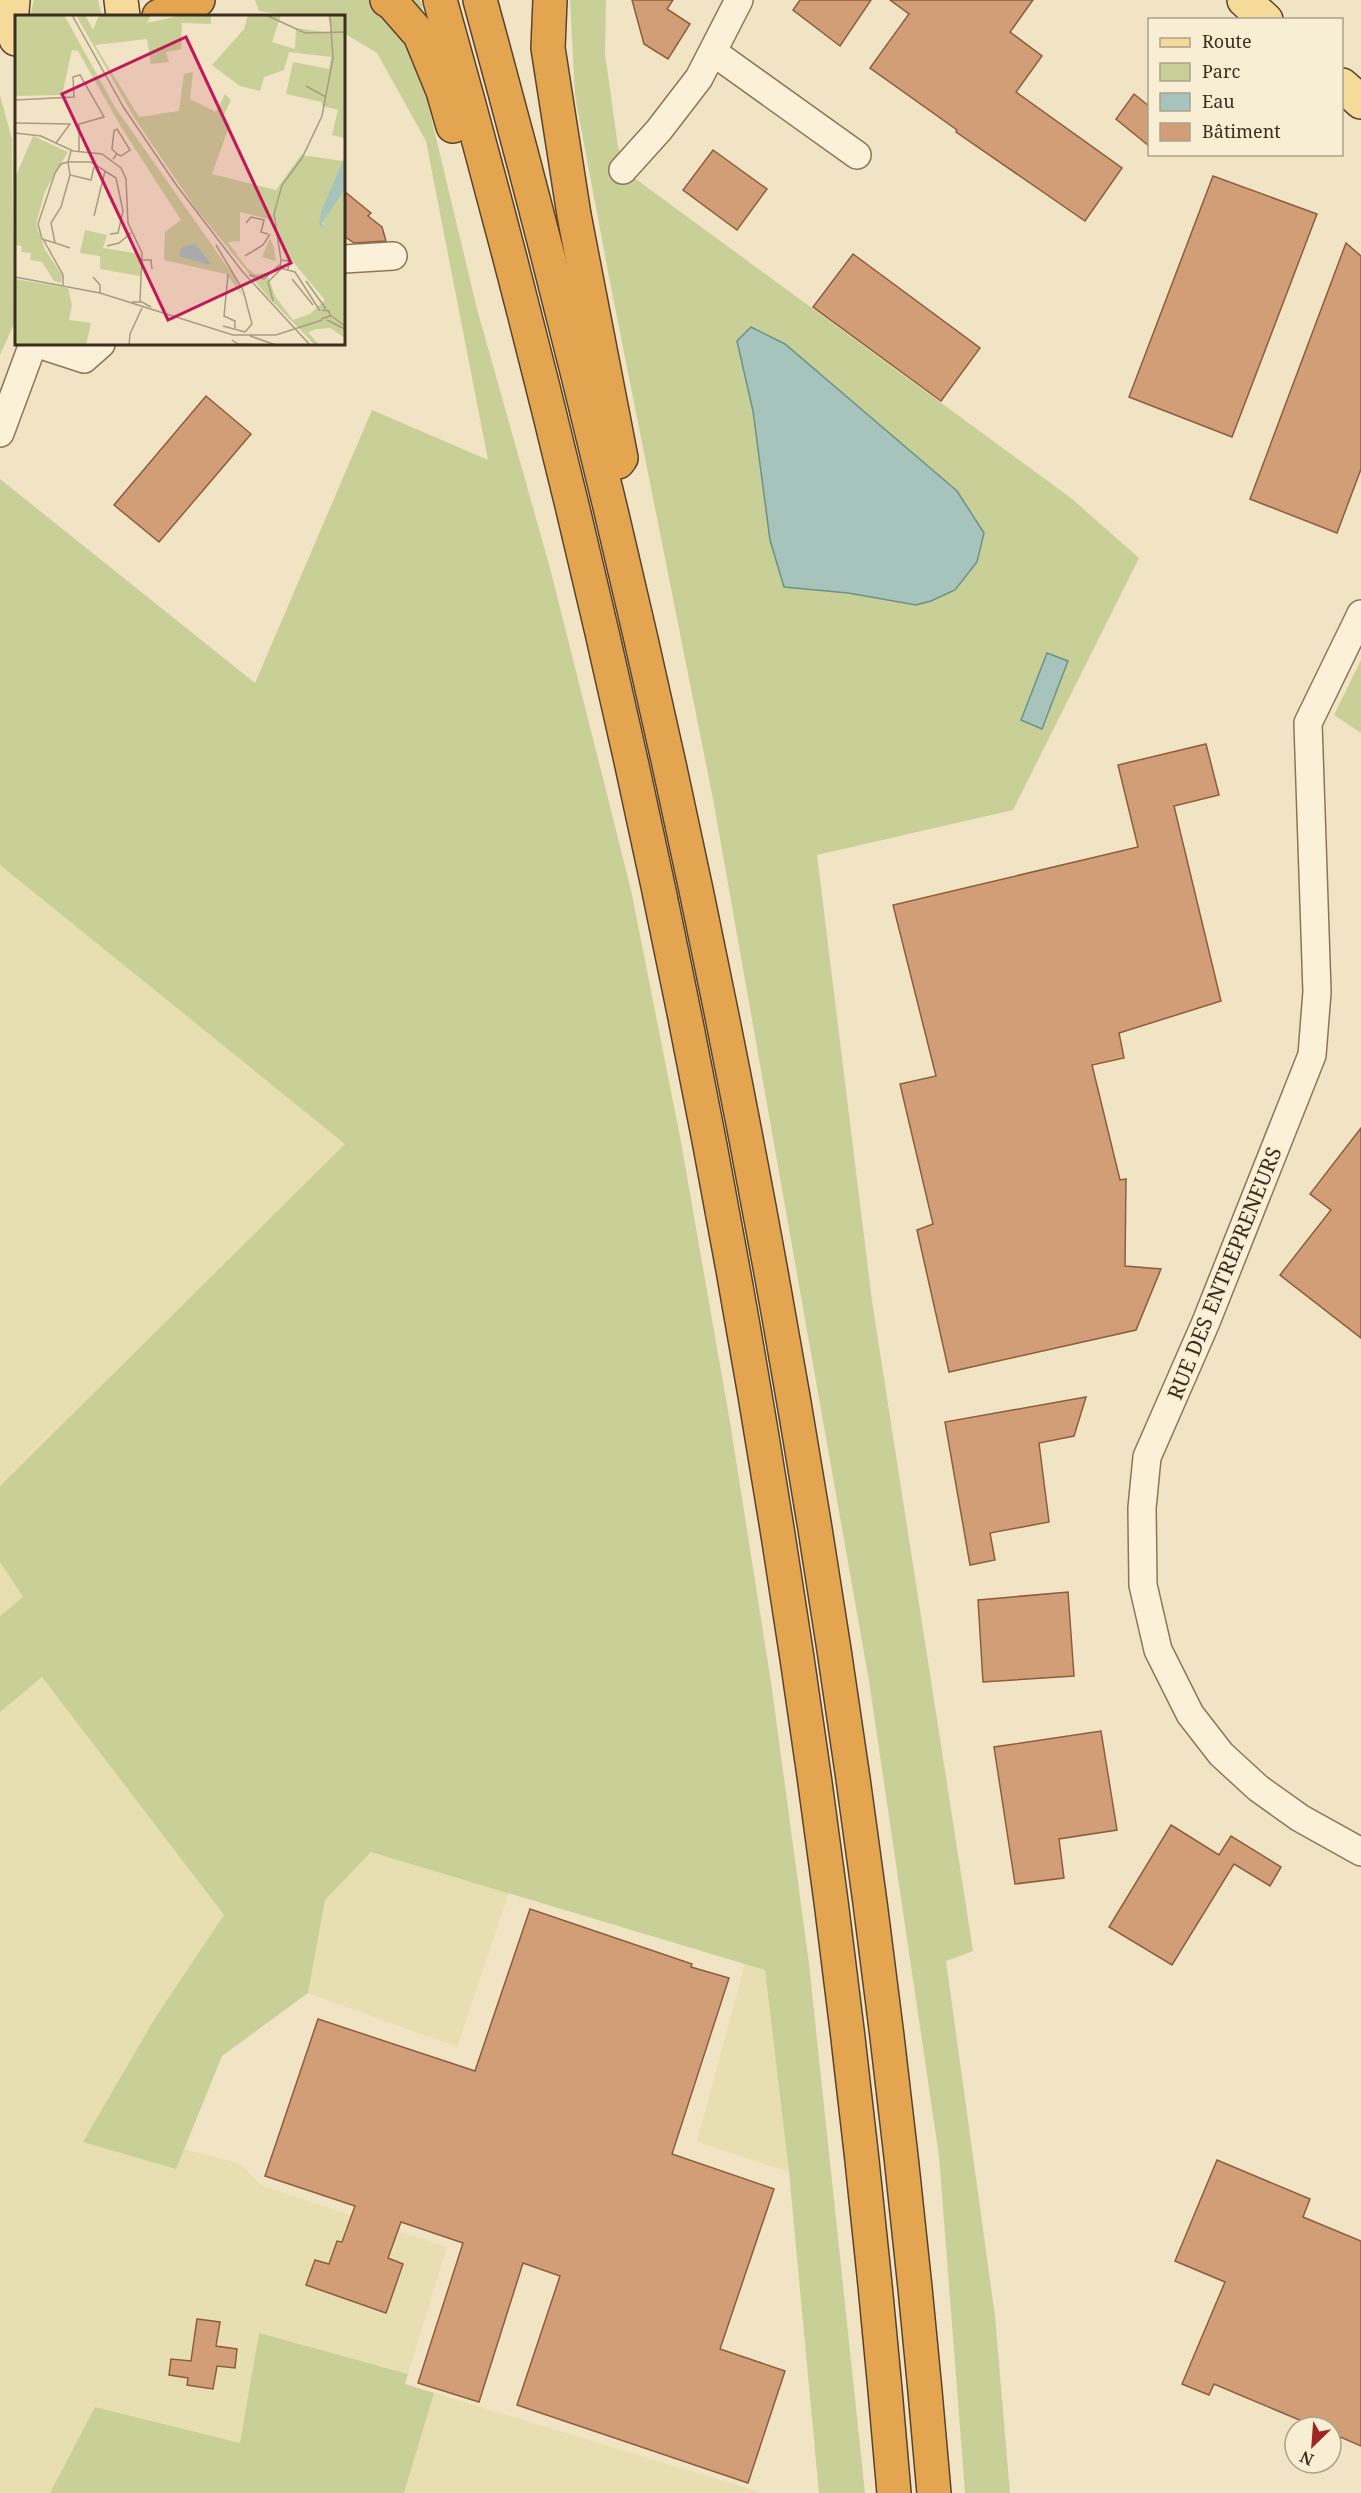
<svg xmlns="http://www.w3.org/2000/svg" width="1361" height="2493" font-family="'Noto Serif',serif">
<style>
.farmland{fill:#e7dfb1}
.green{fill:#c8d097}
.water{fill:#a6c4bb;stroke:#6c9389;stroke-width:1.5}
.building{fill:#d19e77;stroke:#8d5e3d;stroke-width:1.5}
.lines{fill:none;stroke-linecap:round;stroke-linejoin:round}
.minor-casing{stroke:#8d7559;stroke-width:30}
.major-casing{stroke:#5a432d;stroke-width:36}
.highway-casing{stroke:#5a432d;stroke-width:36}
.minor{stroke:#fbf1d8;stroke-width:27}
.major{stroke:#f6da9a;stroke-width:33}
.highway{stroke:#e4a550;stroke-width:33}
.labels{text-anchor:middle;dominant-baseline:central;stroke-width:4.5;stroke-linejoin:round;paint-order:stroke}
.street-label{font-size:21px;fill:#3c2d1e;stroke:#f8eed4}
.inset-road{fill:none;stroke:#a99b82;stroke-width:1.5}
.view{fill:#c2185b;fill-opacity:0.15;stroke:#c2185b;stroke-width:3}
.inset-edge{fill:none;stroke:#3c2d1e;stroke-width:3}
</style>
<rect width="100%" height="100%" fill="#f1e4c4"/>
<g class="farmland">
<polygon points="0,865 345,1144 0,1486"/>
<polygon points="0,1562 23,1597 0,1616"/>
<polygon points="42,1677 224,1915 155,2018 84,2142 176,2168 184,2149 241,2164 261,2185 447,2247 408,2374 380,2365 240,2443 95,2407 50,2493 0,2493 0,1712"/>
<polygon points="371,1852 509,1893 457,2047 308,1993 325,1900"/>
<polygon points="745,1963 765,1970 789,2172 697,2142"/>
<polygon points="434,2393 763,2493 404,2493"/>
</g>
<g class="green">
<polygon points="34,0 98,0 102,16 30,16"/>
<polygon points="255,0 420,0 422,5 427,100 477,309 550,568 631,890 681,1142 731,1428 772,1689 809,1964 865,2493 819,2493 789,2172 765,1970 371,1852 325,1900 308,1993 222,2056 176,2169 83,2142 155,2018 224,1915 42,1677 0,1712 0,1616 23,1597 0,1562 0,1486 345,1144 0,865 0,479 255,683 372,410 488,460 426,141 377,53 344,33 344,16 294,16 259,11"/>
<polygon points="570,0 606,0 605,53 618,147 633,177 1071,498 1139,558 1013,810 817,855 872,1301 973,1951 946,1961 995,2316 1010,2493 965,2493 939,2156 869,1681 713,799 609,277 575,96"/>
<polygon points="0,95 12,139 14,324 0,355"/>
<polygon points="1361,660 1361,733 1334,715"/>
<polygon points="259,2333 408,2374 405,2384 434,2393 404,2493 50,2493 95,2407 240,2443"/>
</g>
<g class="water">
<polygon points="751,327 785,344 957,491 984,533 977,562 955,590 931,601 916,605 848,593 784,587 770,540 753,411 737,341"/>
<polygon points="1047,653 1068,661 1042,729 1021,720"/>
</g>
<g class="building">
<polygon points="632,0 673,0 667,9 690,24 668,59 644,44"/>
<polygon points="800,0 871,0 840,46 793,10"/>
<polygon points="890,0 1033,0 1010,32 1042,56 1016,92 1122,168 1085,221 956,132 957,130 870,68 909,14"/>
<polygon points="1134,94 1149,106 1149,146 1116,119"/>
<polygon points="713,150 767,189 737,230 683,190"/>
<polygon points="1213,176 1317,214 1232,437 1129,397"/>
<polygon points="344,191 371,213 368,216 382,227 386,241 354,243 344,236"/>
<polygon points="1346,243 1361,256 1361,469 1337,533 1250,499"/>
<polygon points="853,254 980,348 941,401 813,307"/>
<polygon points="206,396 251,434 159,542 114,505"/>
<polygon points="1206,744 1219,795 1174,806 1221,1001 1119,1033 1124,1058 1092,1065 1120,1180 1126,1179 1125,1266 1161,1269 1136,1330 949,1372 917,1230 933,1224 900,1084 936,1076 893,905 1138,847 1118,765"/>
<polygon points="1361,1128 1361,1338 1280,1275 1331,1210 1310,1194"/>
<polygon points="1086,1397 1074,1436 1039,1443 1049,1522 990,1533 995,1560 970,1565 945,1422"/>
<polygon points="1068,1592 1074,1676 983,1682 978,1600"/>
<polygon points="1101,1731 1117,1830 1059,1839 1064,1878 1015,1884 994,1747"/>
<polygon points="1171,1825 1219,1855 1231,1836 1281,1867 1270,1886 1234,1864 1172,1965 1109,1927"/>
<polygon points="530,1909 692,1964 691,1967 729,1978 672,2154 774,2189 720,2349 785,2371 748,2483 517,2405 560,2276 523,2263 479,2402 418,2383 463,2243 401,2222 388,2258 403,2264 386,2313 306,2285 315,2260 329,2264 337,2241 342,2242 355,2206 265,2176 318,2019 475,2071"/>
<polygon points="1217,2160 1310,2199 1303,2217 1361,2241 1361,2446 1331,2433 1331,2427 1316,2427 1214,2384 1209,2395 1182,2384 1225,2282 1175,2261"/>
<polygon points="197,2319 220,2322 216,2346 237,2349 235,2368 217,2366 213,2389 187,2385 188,2378 169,2375 171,2359 191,2361"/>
</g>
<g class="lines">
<g class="minor-casing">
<g id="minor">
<polyline points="713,52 857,155"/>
<polyline points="623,170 659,130 699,78 739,0"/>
<polyline points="344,259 393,256"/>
<polyline points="38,344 84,359 101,344"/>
<polyline points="0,433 33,344"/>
<polyline points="1361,614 1308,723 1317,992 1312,1055 1206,1322 1147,1457 1142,1508 1143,1585 1158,1650 1190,1714 1221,1754 1258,1788 1300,1818 1361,1852"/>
</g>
</g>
<g class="major-casing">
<g id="major">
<polyline points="13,0 11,23 16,39"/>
<polyline points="121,0 123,16"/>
<polyline points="1244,0 1266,20"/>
<polyline points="1342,85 1361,102"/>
</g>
</g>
<g class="highway-casing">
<g id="highway">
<polyline points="387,0 392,3 420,35 443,91 453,126"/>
<path d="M440,0c229,814 384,1650 454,2493"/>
<path d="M480,0c224,816 383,1649 454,2493"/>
<polyline points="550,0 548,48 574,215 621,458 618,462"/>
<polyline points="159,16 198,0"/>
</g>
</g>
<use href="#minor" class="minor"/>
<use href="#major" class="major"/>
<use href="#highway" class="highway"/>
</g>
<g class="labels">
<g class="street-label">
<text transform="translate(1224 1273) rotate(-68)">RUE DES ENTREPRENEURS</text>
</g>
</g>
<g transform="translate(15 15)">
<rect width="330" height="330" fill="#f1e4c4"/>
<path d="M0,0h49l51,92 120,171 8,18 -17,-22 -62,-14 1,-28 16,-12 -60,-93 -43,-76 -6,-1 -10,45 -47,1zM61,0h9l8,15 6,-15h52l-4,8 36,-8h28v9l-29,-1 -1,26 -15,3 3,10 -18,2 -4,-25 -52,6 44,72 40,-6 5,-37 9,-2 -3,27 26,13 9,-18 6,6 -9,19 8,5 -18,50 64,16 25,-35 42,6 -24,64 5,3 -1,-7 22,-31v148l-15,-10 -13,1 -9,3 11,13h-4l-46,-47 -73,-89 -61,-90zM225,197l36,9v13l8,17 41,49 -15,14 -17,6 -18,-24 -8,-23 -12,1 -8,-6 -19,-26 12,-1zM233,0h33l-9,27 23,7 1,-21 35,5 -3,-18h17v123l-13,-3 6,-25 -16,-4v-4l-36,-8 7,-32 36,7 2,-12 -42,-5 -5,18 -20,7 -4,14 -20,-5 -28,-21 32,-36zM18,121l35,16 -23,39 -9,33 9,26 17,25 -1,8 -7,-2 -12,-19 -12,-2 1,-7 -10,-1 1,-6 -7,-1v-67zM70,215l22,5 -4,13 37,6v22l-40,-7v-13l-20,-3zM255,223l4,10 2,13 -14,-4zM0,264l53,9 4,17 -3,15 22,3 -5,22h-71z" fill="#c8d097" fill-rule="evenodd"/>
<path d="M330,141v34l-23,33 3,6 -6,-4 2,-13zM180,228l15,20 -1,2 -30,-9 2,-8z" fill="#a6c4bb"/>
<path class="inset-road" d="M57,0l52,93 53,78 65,85 68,74M251,0l39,18 40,-1M291,71l20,11M0,85l59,-3 -1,-20 7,-2 24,42 -25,7v28M0,108l55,1 -14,19M0,118l26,3 32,15 29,3 19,14 5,11 2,44 14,30 -2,49M56,136l-3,11h23l25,16 7,33 -5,22 -8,1M98,144l4,-5 -5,-5 2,-18 3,-2 13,21 -9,6 -4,-2M79,201l11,-45M231,208l5,-6 13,3 -3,12 7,2M28,224l20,36v10M40,228l-13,-4 -4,-15 17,-51 6,-9 7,-2 2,13 21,5 3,-13M201,230l27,45 9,34 -7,8M92,231l12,-3 12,-10M55,233l-15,-5 -4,-20 10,-16 9,-32M230,241l18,-11 7,-11M127,245h9l1,9M266,245l-7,-46 8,-29 20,-27 20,-42 11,-58 -3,-43M273,254l1,-8 -8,-1 -1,8 15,4 25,39M213,259l-4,42 11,5v7M234,260l15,4 15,-14M0,262l85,16 133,42h43l46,-15M78,262l7,8v8M277,264l21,26M291,266l20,28M258,286l-5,-19 13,-13M117,287h10l9,5M315,300l15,11M306,304l9,-3 -1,-5 -7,-1M312,305l18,9M208,311l22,6M235,321l26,9M217,325l6,4 27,1M114,330l1,-11 12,-26"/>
<path class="view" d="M171,22l105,226 -123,57 -106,-226z"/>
<rect width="330" height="330" class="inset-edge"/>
</g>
<rect x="1148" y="18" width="195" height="138" fill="#f8eed4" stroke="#ada18b" stroke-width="1.5"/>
<rect x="1160" y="38" width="30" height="9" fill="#f6da9a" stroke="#ada18b" stroke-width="1.5"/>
<text x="1202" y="48" font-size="18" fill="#3c2d1e">Route</text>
<rect x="1160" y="63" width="30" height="18" fill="#c8d097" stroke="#ada18b" stroke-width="1.5"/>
<text x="1202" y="78" font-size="18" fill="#3c2d1e">Parc</text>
<rect x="1160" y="93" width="30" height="18" fill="#a6c4bb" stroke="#ada18b" stroke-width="1.5"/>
<text x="1202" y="108" font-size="18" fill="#3c2d1e">Eau</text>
<rect x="1160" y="123" width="30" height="18" fill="#d19e77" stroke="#ada18b" stroke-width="1.5"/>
<text x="1202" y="138" font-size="18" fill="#3c2d1e">Bâtiment</text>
<g transform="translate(1313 2445) rotate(205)"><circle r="28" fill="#f8eed4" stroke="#ada18b" stroke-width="1.5"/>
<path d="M0-4.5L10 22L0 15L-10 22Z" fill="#9f2625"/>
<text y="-9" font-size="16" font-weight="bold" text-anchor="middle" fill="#3c2d1e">N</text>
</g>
</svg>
